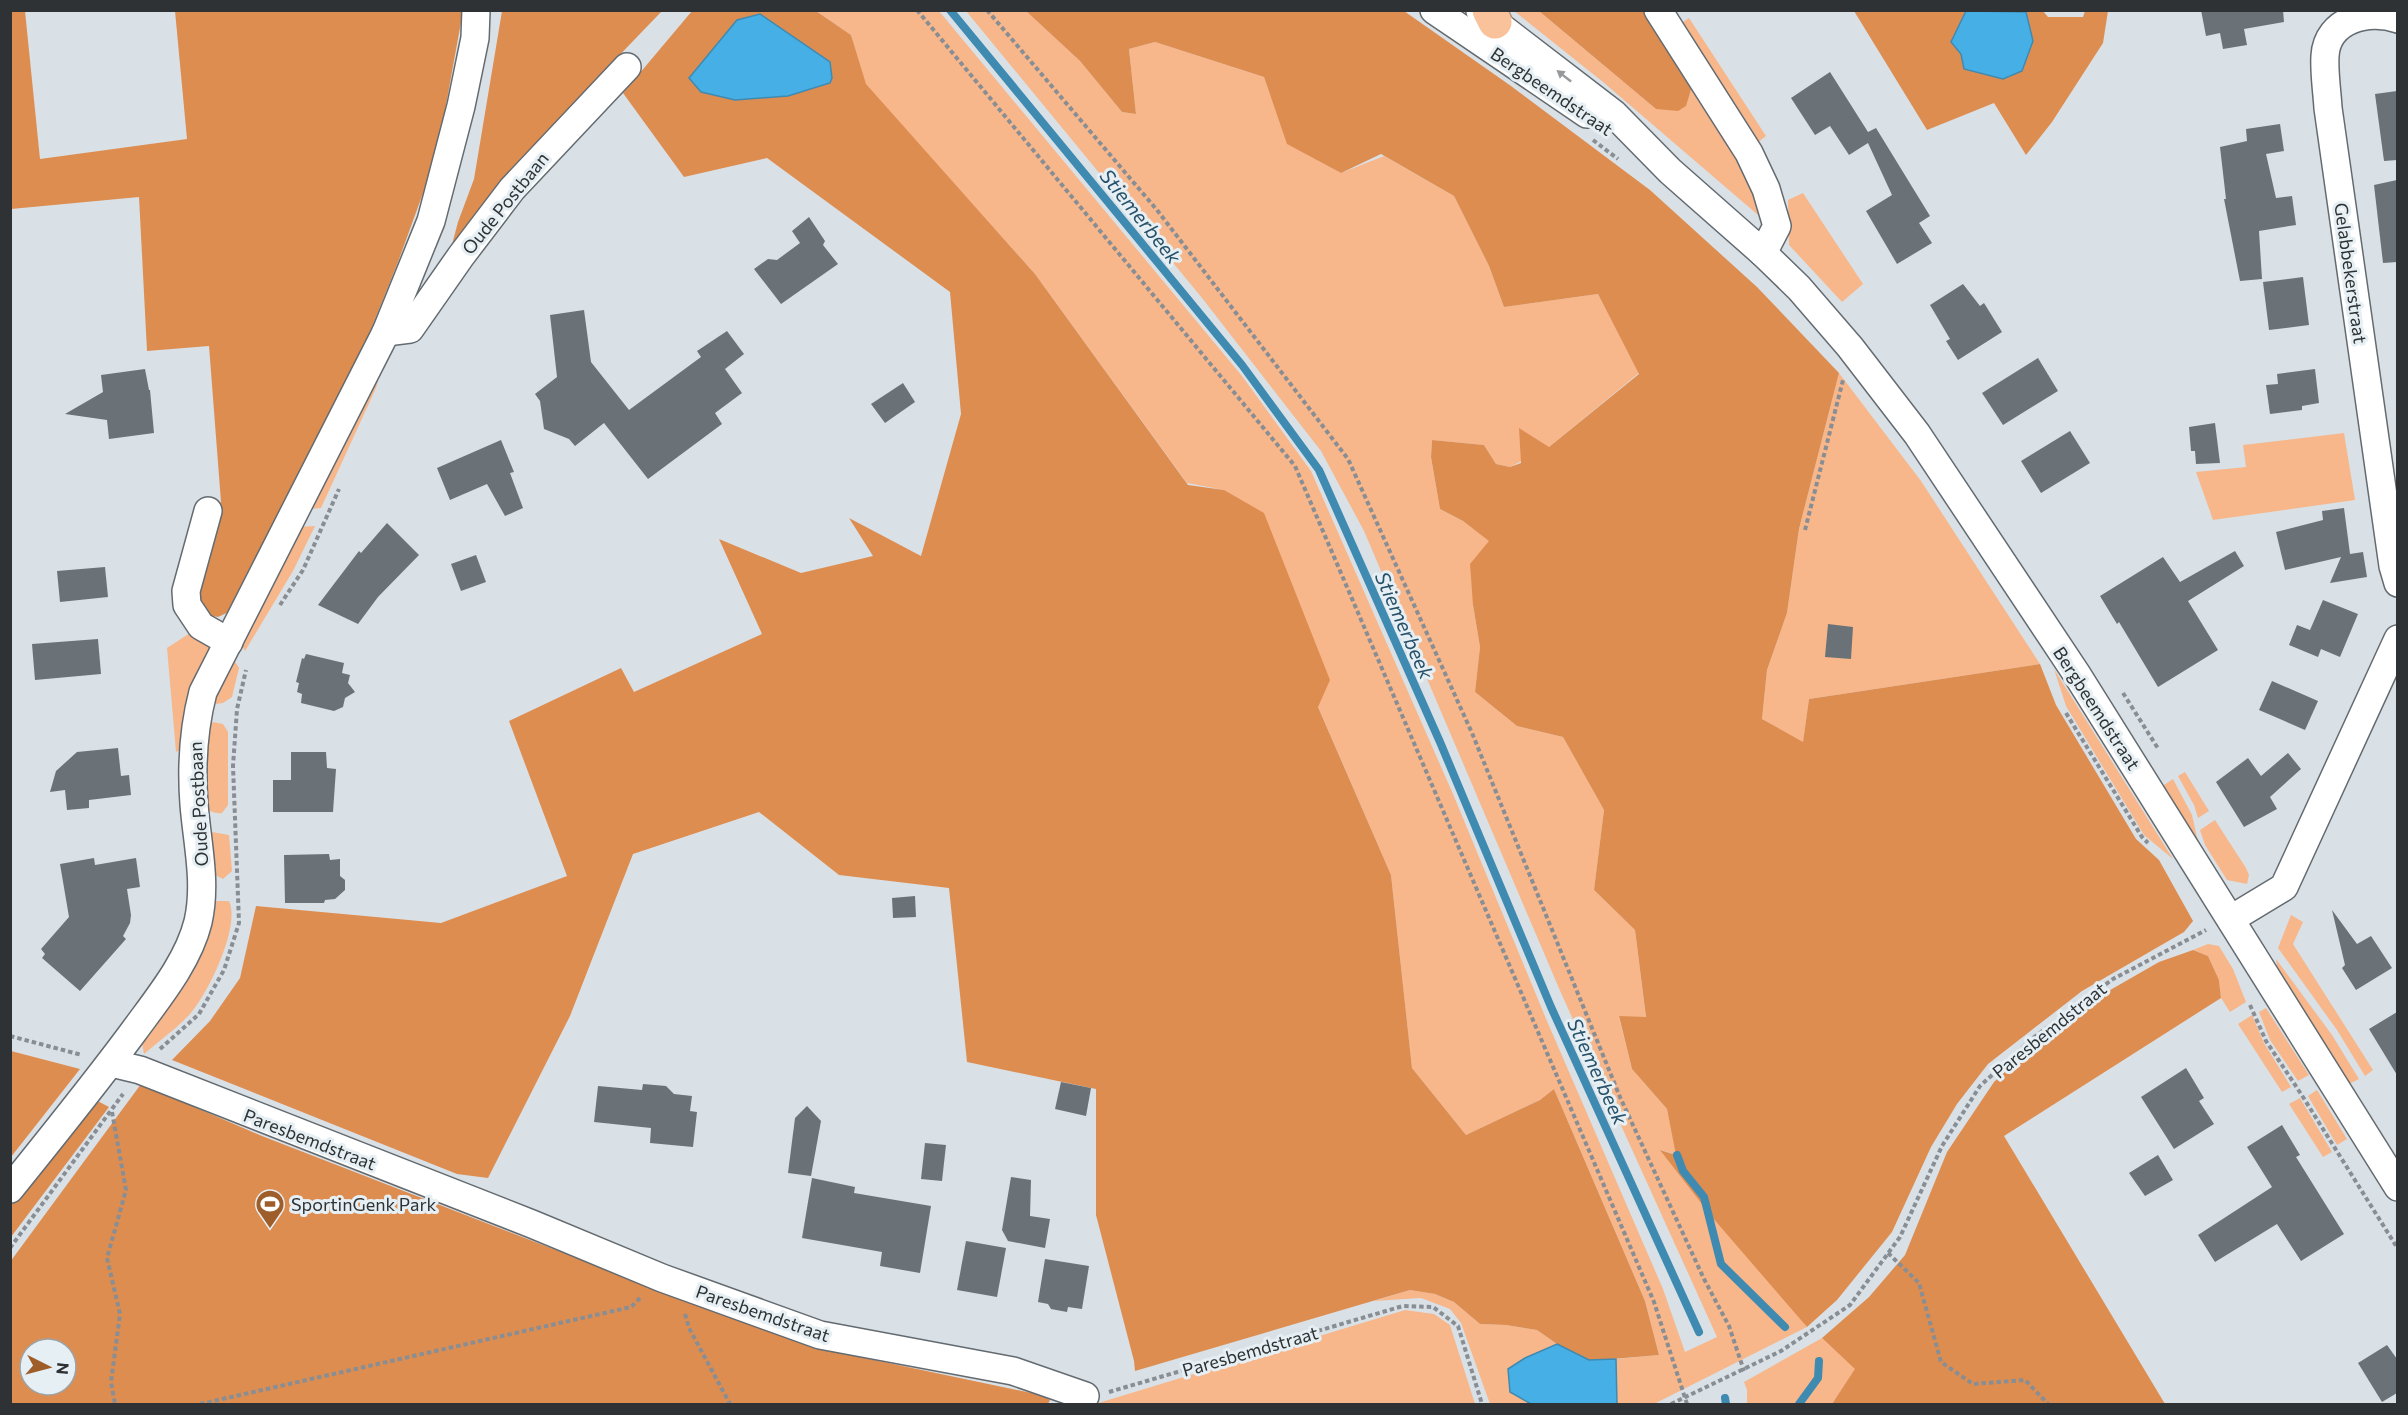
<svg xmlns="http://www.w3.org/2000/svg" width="2408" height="1415" font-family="Commissioner,sans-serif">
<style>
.green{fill:#f7b78b}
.forest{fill:#de8d51;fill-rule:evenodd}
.water{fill:#46afe6;stroke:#3f8ab1;stroke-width:1.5}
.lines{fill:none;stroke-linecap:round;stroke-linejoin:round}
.stream{stroke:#3f8ab1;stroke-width:8}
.building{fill:#6a7277}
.minor-casing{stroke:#646b70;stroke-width:30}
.highway-casing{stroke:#b39077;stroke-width:36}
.path{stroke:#888e93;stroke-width:4;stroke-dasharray:4.5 3;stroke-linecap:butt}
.minor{stroke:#fff;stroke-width:27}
.highway{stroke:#fac29b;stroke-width:33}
.oneway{fill:#96989a}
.labels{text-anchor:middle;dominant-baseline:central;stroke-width:6;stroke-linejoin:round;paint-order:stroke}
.street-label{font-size:18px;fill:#2e3234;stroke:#e6eff4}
.poi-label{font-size:18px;fill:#2e3234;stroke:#e6eff4;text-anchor:start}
.water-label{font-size:20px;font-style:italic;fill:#275169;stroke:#e6eff4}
</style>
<rect width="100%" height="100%" fill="#d9e1e7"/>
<g class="green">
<polygon points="816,11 939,11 1242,376 1311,471 1453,794 1547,1021 1663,1289 1685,1352 1717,1337 1561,993 1364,531 1321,451 1202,298 966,11 1026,11 1080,61 1122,112 1136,114 1129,49 1155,42 1264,77 1288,144 1341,173 1384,156 1454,196 1489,266 1504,307 1598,294 1639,373 1549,447 1510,467 1496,464 1484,445 1432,440 1431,457 1440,509 1463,521 1490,541 1473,605 1480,647 1475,692 1517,726 1563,737 1604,810 1594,890 1635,930 1646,1018 1619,1017 1632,1069 1667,1109 1677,1155 1661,1150 1807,1327 1654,1404 1617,1404 1616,1359 1659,1355 1645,1301 1554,1089 1540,1100 1466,1135 1412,1068 1391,875 1224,490 1187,483 1035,274 865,84 851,35"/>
<polygon points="1514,11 1539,11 1656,109 1692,86 1751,177 1765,221 1603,82"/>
<polygon points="1689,18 1766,136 1757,143 1683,22"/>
<polygon points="1803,193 1863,284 1842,302 1789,245 1788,200"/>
<polygon points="1839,373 1921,481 2040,664 1809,699 1803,743 1762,719 1767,670 1787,613 1799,529"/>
<polygon points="372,378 378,381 376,388 321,508 311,509 308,506"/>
<polygon points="2344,433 2355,500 2213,520 2196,472 2246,467 2243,445"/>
<polygon points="315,526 293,571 245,651 240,641 296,527"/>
<polygon points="190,633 213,646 182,749 176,752 167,648"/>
<polygon points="232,657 239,668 232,697 223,703 216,704 213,695"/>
<polygon points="2054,669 2173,859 2144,835 2066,706"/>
<path d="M213,722l10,2 5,8v73l-6,8c-7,1 -11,-1 -17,-6l1,-78z"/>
<polygon points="2185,772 2209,811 2198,818 2194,805 2178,776"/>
<polygon points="2173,779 2192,815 2199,846 2161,787"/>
<polygon points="2215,820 2246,868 2249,875 2247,884 2227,880 2205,845 2200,830"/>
<polygon points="212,832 229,835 232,871 223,879 209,872 208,839"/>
<path d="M215,901h14c12,25 -21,93 -39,113 -14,15 -31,27 -46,40l-2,-11 4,-15 63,-121z"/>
<polygon points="2291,915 2303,922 2293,944 2373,1070 2365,1076 2337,1030 2278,948"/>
<polygon points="2208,944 2219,946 2233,969 2246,1002 2230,1012 2221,998 2219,980 2208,956 2193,950"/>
<polygon points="2276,959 2332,1035 2359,1079 2347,1085 2278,974"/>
<polygon points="2266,1008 2309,1075 2298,1081 2270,1040 2259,1012"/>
<polygon points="2252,1015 2264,1043 2291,1087 2282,1092 2238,1024"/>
<polygon points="2317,1090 2347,1139 2337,1145 2308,1096"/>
<polygon points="2300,1098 2332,1152 2323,1157 2289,1104"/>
<polygon points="1410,1290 1435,1294 1454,1302 1480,1324 1506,1325 1537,1330 1557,1344 1525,1358 1510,1392 1531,1404 1490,1404 1461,1323 1450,1309 1421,1298 1374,1301"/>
<polygon points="1405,1310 1434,1314 1450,1325 1475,1404 1095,1404"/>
<polygon points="1822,1338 1856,1369 1832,1404 1747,1404 1747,1390 1744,1382"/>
</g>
<g class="forest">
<polygon points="11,11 25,11 40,159 187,139 175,11 463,11 444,116 430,174 398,262 367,339 231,611 218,617 203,614 195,598 214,510 221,502 209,346 147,351 139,197 11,209"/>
<polygon points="502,11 662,11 585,91 503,188 449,256 458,222 474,179"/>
<polygon points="692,11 816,11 851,35 866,84 1035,274 1188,485 1224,490 1264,513 1330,680 1318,707 1391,875 1412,1068 1466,1135 1540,1100 1554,1089 1645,1301 1659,1355 1589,1361 1557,1344 1537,1330 1506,1325 1480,1324 1454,1302 1435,1294 1410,1290 1135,1371 1134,1361 1096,1215 1096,1089 967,1062 949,888 839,875 759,812 633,854 570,1016 488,1178 457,1174 172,1060 210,1021 240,978 256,906 441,923 567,876 509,721 621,668 634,692 762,634 719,539 801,573 873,556 849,518 921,556 961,414 950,292 767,158 684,177 623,93"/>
<polygon points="1026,11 1404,11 1511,86 1650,190 1757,287 1839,373 1799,529 1787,613 1767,670 1762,719 1803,742 1809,699 2040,664 2056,705 2136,839 2159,860 2193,921 2184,932 2082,991 1988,1064 1957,1104 1931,1147 1892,1232 1837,1300 1807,1327 1712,1217 1660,1150 1676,1155 1667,1109 1632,1069 1619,1016 1646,1017 1635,930 1594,890 1604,810 1563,737 1517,726 1475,692 1480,647 1473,605 1470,564 1489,541 1463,521 1440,509 1431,457 1432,440 1484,445 1496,464 1510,467 1521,463 1519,428 1549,447 1639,374 1598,294 1504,307 1489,266 1454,196 1381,154 1341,173 1287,144 1264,77 1155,42 1129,49 1136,114 1122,112 1080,61"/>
<polygon points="1539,11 1644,11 1692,86 1686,106 1678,111 1656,109"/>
<polygon points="1854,11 1966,11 1951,42 1961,54 1964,69 2026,12 2024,11 2043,11 2048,17 2083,17 2085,11 2108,11 2103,43 2052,122 2026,155 1994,103 1927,130"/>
<polygon points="2193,950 2208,956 2219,980 2221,998 2004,1136 2165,1404 1832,1404 1855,1369 1822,1338 1869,1297 1905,1255 1947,1152 1994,1082 2017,1060 2098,997 2159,962"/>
<polygon points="11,1051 80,1069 11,1157 10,1051"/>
<path d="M141,1084l121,52 312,121 248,92 219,46 9,5 -2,4h-1037l-1,-142zM30,1349h36v36h-36z"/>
<polygon points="92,1098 109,1107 11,1237 11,1201"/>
</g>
<g class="water">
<polygon points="1966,11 2026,12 2033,41 2022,71 2003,79 1964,69 1961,54 1951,42"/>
<polygon points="760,14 830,62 832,78 830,83 788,96 735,100 701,92 689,78 737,20"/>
<polygon points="1557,1344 1589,1360 1616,1359 1617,1404 1531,1404 1510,1392 1508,1369 1525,1358"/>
</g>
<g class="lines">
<g class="stream">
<polyline points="950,10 1242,365 1319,470 1440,742 1551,1007 1699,1332"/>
<polyline points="1677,1155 1683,1171 1704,1197 1721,1264 1785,1327"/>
<polyline points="1725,1398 1726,1404"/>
<polyline points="1799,1404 1818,1378 1819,1361"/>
</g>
</g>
<g class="building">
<polygon points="2201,10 2283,10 2284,22 2244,29 2247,45 2223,49 2220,33 2206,36"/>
<polygon points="1830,72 1868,132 1876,128 1930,216 1919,223 1932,243 1897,264 1866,211 1892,195 1868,143 1849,155 1830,126 1815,135 1791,98"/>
<polygon points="2397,91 2397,160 2384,161 2375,94"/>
<polygon points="2280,124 2284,151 2266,154 2276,198 2292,196 2296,225 2259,231 2262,279 2240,281 2224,199 2226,199 2220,147 2247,141 2246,129"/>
<polygon points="2397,180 2397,262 2383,263 2374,185"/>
<polygon points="809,217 825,241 823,245 838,264 781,304 754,269 768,259 777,260 800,243 792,231"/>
<polygon points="2303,277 2309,325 2269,330 2263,282"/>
<polygon points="1963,284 1980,306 1984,303 2002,332 1958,360 1946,341 1950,339 1930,305"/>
<polygon points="584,310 591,362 629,410 701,357 697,351 727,331 744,354 725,369 742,393 715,413 722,424 648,479 604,423 575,446 569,439 544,429 540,401 535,394 557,377 550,315"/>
<polygon points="2038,358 2058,391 2003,425 1982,393"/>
<polygon points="145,369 149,390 150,390 154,433 109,439 107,420 65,414 103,392 101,375"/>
<polygon points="2315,369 2319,403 2302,406 2302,410 2270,414 2266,385 2278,384 2277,374"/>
<polygon points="903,383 915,402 885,423 871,404"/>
<polygon points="2215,423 2220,463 2196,464 2195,451 2191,451 2189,427"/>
<polygon points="2070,431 2090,463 2041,493 2021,461"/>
<polygon points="501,440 514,472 510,473 523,508 505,516 487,484 450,500 437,468"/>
<polygon points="2344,508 2350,554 2363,552 2367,577 2330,583 2341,557 2285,570 2276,532 2323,520 2322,511"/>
<polygon points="387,523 419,555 378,597 358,624 318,605 359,551 361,553"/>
<polygon points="2235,551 2244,566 2188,601 2218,650 2158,687 2119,622 2117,624 2100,596 2163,557 2180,582"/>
<polygon points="476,555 486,582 461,591 451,564"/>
<polygon points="105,567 108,597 60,602 57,571"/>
<polygon points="2323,600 2358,614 2340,657 2321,649 2318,657 2289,645 2297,625 2310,630"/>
<polygon points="1828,624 1853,627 1851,659 1825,657"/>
<polygon points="98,639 101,674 35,680 32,644"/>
<polygon points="306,654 344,663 342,673 350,675 348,683 355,692 345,698 343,707 334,711 301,703 302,694 297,692 299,683 296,682 302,658 304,659"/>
<polygon points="2272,681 2318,701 2305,730 2259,710"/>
<polygon points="118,748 121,776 129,775 131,795 89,800 89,808 67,810 65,790 50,792 56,771 77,752"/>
<polygon points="291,752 326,752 327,768 336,769 333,812 273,812 273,780 291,780"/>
<polygon points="2288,753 2301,769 2270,797 2277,809 2244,827 2216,782 2248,758 2261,776"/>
<polygon points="329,854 330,860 340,859 340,876 345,880 345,890 335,899 325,900 324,903 285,903 284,855"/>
<polygon points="94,858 95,865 136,858 140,887 127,889 131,915 130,923 123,936 126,939 80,991 42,958 45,954 41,949 69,917 60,864"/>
<polygon points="915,896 916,917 893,918 892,898"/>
<polygon points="2332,910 2357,944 2371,936 2392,968 2356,990 2342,968 2345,965"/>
<polygon points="2397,1012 2397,1075 2369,1029"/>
<polygon points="2186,1068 2204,1098 2199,1101 2214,1124 2174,1149 2141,1097"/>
<polygon points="1061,1082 1091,1088 1086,1116 1055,1109"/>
<polygon points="643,1084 666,1086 674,1094 692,1096 690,1111 697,1112 693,1147 650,1143 651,1128 594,1122 598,1086 642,1090"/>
<polygon points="807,1106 821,1121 811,1176 788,1173 795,1118"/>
<polygon points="2282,1125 2300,1155 2296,1157 2344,1234 2301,1261 2277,1224 2215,1262 2198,1235 2272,1187 2247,1147"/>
<polygon points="925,1143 946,1145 942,1181 921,1179"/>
<polygon points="2158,1155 2173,1180 2145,1196 2129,1173"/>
<polygon points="1011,1177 1031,1180 1030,1216 1050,1219 1045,1248 1008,1241 1002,1230"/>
<polygon points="812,1178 855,1187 854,1193 931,1206 920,1273 880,1266 882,1252 802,1238"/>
<polygon points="966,1241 1006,1248 997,1297 957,1290"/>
<polygon points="1045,1259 1089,1266 1082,1309 1068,1307 1067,1312 1051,1309 1048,1304 1038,1302"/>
<polygon points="2387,1345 2397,1359 2397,1393 2382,1402 2358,1363"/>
</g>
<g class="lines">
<g class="minor-casing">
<g id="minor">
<polyline points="1434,10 1587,114"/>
<polyline points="1658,10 1749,153 1766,189 1777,226 1763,253"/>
<polyline points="1480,11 1614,114 1670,171 1763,253 1799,288 1850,347 1917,434 2076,673 2398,1187"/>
<path d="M2398,19c-29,-10 -71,0 -73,37 -1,17 2,35 3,52l65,458 5,17"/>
<polyline points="386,332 410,329 461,256 512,189 627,67"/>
<polyline points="208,511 186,591 187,605 201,626 229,642"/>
<polyline points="2231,919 2284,887 2398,639"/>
<polyline points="111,1063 140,1070 532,1224 662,1278 820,1335 1013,1371 1085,1396"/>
<path d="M10,1189c42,-52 84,-104 124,-158 24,-33 54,-69 64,-109 9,-39 -1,-79 -4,-118 -3,-40 -1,-74 9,-112l183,-360 45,-111 30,-115 14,-68 1,-28"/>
</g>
</g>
<g class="highway-casing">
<polyline id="highway" points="1489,10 1495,22"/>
</g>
<g class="path">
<polyline points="917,10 1295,466 1654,1302 1687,1404"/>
<polyline points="987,10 1157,210 1348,459 1472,733 1620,1097 1704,1279 1729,1326 1744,1371"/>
<polyline points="1593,140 1618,159"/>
<polyline points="1805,530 1843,380"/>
<polyline points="280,605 303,570 339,489"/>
<polyline points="2123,693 2159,750"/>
<polyline points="2066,713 2142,837 2148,843"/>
<polyline points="2250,1005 2266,1041 2303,1097 2398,1249"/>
<polyline points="10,1036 82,1055"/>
<polyline points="160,1049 199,1014 224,970 239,923 233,766 237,709 246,670"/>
<polyline points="112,1112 126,1190 107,1258 120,1314 111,1382 115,1404"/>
<polyline points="10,1248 123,1094"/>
<polyline points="1888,1253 1919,1283 1941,1362 1973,1384 2025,1380 2048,1404"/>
<polyline points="685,1314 689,1328 730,1404"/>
<polyline points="1109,1392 1403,1306 1433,1307 1458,1326 1482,1404"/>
<polyline points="200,1404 631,1307 641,1297"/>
<polyline points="1671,1404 1781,1351 1850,1305 1900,1237 1942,1146 1980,1086 2033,1038 2113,979 2206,930"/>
</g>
<use href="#minor" class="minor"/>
<use href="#highway" class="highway"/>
</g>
<defs><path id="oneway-solid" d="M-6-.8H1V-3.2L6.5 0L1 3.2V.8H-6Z" transform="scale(1.5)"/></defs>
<use class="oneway" href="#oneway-solid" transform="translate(1564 76) rotate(-142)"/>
<defs>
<g id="stadium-pin" transform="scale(1.5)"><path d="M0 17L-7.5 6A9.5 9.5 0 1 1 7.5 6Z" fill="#9e5d29" stroke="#e6eff4"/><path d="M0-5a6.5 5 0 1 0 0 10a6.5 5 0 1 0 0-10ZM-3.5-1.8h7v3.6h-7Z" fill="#fff"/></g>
</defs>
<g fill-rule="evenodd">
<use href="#stadium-pin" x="270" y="1204"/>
</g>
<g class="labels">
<g class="street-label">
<text transform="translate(1552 91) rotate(34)">Bergbeemdstraat</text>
<text transform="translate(505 203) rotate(-51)">Oude Postbaan</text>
<text transform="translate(2351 273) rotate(82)">Gelabbekerstraat</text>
<text transform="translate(2097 708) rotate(57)">Bergbeemdstraat</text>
<text transform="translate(198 804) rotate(-93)">Oude Postbaan</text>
<text transform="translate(2049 1030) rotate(-39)">Paresbemdstraat</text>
<text transform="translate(310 1139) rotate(21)">Paresbemdstraat</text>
<text transform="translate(763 1313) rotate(19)">Paresbemdstraat</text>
<text transform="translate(1250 1351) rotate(-16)">Paresbemdstraat</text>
</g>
<g class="poi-label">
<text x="291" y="1204">SportinGenk Park</text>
</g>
<g class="water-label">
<text transform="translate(1141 216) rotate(51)">Stiemerbeek</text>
<text transform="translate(1405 625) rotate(66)">Stiemerbeek</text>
<text transform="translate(1598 1071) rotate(65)">Stiemerbeek</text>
</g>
</g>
<rect width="2408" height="1415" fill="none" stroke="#2e3234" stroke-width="24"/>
<g transform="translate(48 1367) rotate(96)"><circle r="28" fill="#e6eff4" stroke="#9ca3a7" stroke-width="1.5"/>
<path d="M0-4.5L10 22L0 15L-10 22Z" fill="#9e5d29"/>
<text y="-9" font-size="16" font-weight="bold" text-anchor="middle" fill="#2e3234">N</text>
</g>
</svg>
